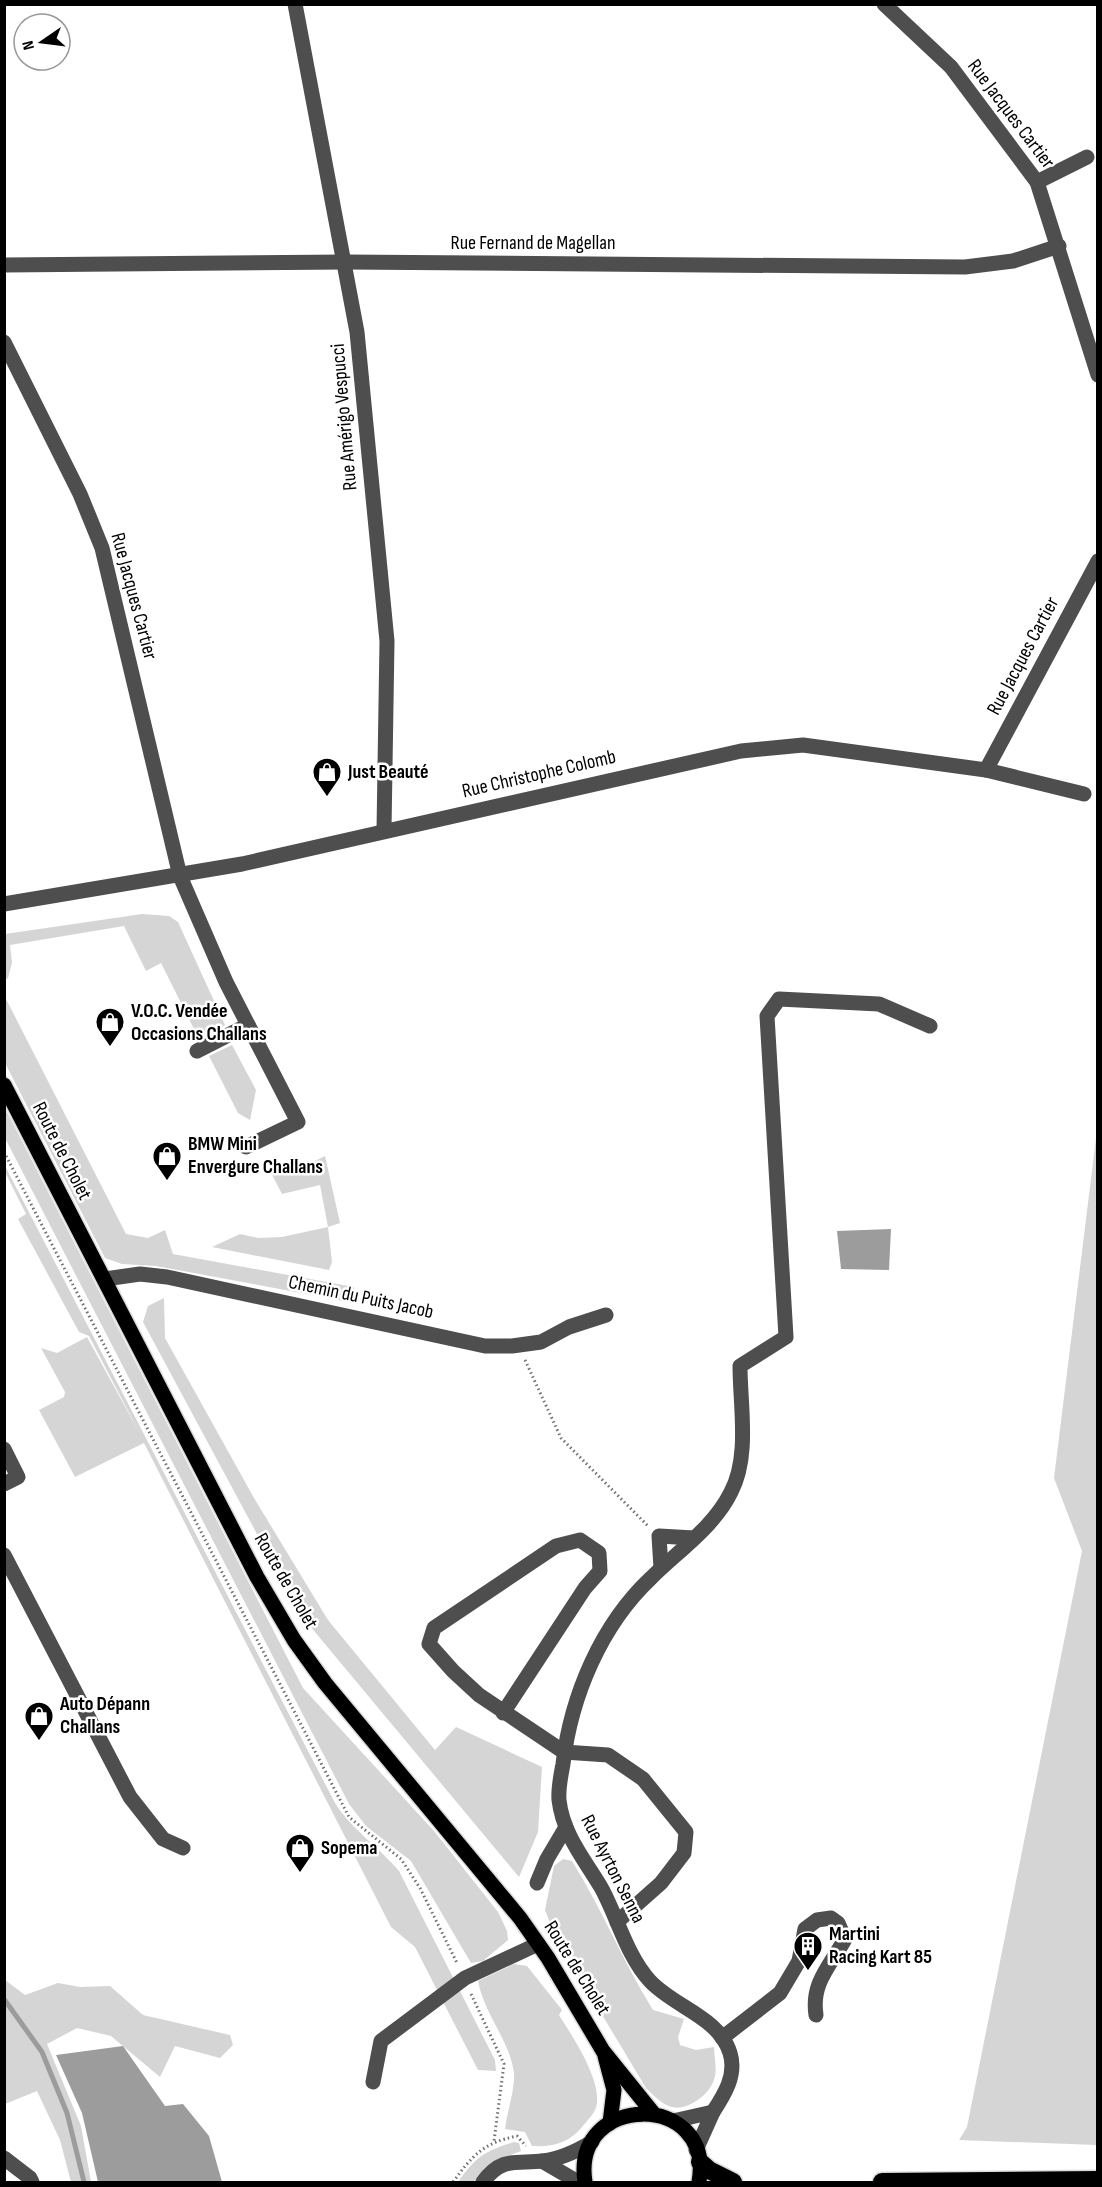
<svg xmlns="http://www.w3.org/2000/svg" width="1102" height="2187" font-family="'Sofia Sans Condensed',sans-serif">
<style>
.green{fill:#d5d5d5}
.water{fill:#9c9c9c}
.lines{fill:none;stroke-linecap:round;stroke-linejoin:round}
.stream{stroke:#9c9c9c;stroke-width:5}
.major-casing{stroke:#dbdbdb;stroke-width:18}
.highway-casing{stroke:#dbdbdb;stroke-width:21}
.path{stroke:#707070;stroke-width:3;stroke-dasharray:1.5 3;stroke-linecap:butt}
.minor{stroke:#4e4e4e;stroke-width:15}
.major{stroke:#000;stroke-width:15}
.highway{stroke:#000;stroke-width:18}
.labels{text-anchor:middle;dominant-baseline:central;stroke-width:5;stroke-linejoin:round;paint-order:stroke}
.street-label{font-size:20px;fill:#000;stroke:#fff}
.poi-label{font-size:20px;font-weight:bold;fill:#000;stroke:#fff;text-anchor:start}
</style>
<rect width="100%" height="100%" fill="#fff"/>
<g class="green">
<polygon points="142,914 169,916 178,922 225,1025 199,1039 161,963 146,971 124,926 10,945 12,963 8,978 5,980 5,934"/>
<polygon points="5,997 126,1234 148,1238 165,1230 173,1254 354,1287 355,1303 156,1266 122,1264 105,1258 5,1063"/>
<polygon points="232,1045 256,1090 250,1120 238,1113 209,1056"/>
<polygon points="5,1108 303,1688 434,1831 498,1912 507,1931 508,1940 483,1961 471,1963 411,1861 366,1826 349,1804 5,1138"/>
<polygon points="1097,1130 1097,2145 959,2140 967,2127 1082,1551 1054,1478"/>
<polygon points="325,1156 340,1223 328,1227 332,1262 329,1270 212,1247 240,1234 258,1238 282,1237 328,1227 320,1185 282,1194 264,1159 299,1169"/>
<path d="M4,1164l331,639c17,27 44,44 64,68l96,189 1,11 -18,-1 -63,-123 -24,-20 -247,-484 -69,34 -36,-67 25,-13 1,-5 -24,-44 16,5 30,-16 53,97 -51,-98 -10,-4 -61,-113 8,-5 -21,-42z"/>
<polygon points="164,1298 165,1338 254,1498 328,1620 435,1750 456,1727 542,1767 538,1832 519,1877 300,1614 143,1322 148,1306"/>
<path d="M563,1859l9,2c30,48 51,101 81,149l31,9 -6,18 2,8 16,5 18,-3c0,9 3,21 1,29 -2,10 -9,18 -16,23 -24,17 -35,7 -53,-11l-90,-150 -11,-28 9,-44z"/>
<path d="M514,1964l13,2 35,44 -3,5c13,21 49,73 35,97 -3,5 -8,10 -12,15 -13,16 -29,20 -50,19l-7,-14 -20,-3c2,-17 10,-39 9,-56 -4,-32 -30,-59 -36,-92z"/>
<polygon points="5,1980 25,1995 58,1983 80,1987 110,1986 143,2015 230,2035 233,2045 220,2058 175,2046 160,2077 111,2036 77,2028 47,2044 81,2126 91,2182 71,2182 60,2140 37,2091 5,2104"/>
<path d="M514,2142l5,1 2,8 -28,11 -20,20h-15c18,-25 26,-31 56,-40z"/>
</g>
<g class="water">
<polygon points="891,1229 889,1270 841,1269 837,1231"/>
<polygon points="123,2046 165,2106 183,2104 209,2136 222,2182 98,2182 82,2113 56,2055"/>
</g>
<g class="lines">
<polyline class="stream" points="4,1999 42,2052 67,2113 84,2182"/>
<g class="major-casing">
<g id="major">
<polyline points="4,1085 257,1577 294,1640 325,1683 520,1918 548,1958 603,2051 653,2113"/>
<polyline points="605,2056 614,2090 610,2123"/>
<path d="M585,2182c-14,-90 130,-91 114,0"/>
</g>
</g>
<g class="highway-casing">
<g id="highway">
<polyline points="700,2162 709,2170 733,2182"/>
<polyline points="882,2182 1098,2180"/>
</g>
</g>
<g class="path">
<polyline points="4,1152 349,1817 401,1859 420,1888 457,1963"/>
<polyline points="525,1360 561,1438 648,1526"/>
<polyline points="471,1994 504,2064 494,2141"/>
<path d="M453,2182c20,-27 30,-39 64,-46l9,10"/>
</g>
<g class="minor">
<polyline points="295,4 357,332 387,641 384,830"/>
<polyline points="884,4 951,67 1037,182 1098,375"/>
<polyline points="1037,182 1087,157"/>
<polyline points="4,265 346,262 965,267 1013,261 1059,246"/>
<polyline points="4,342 80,494 102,548 180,876 226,982 298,1122 246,1147"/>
<polyline points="986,770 1098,561"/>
<polyline points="4,904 242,864 741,751 803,745 986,770 1084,794"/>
<polyline points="197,1051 248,1025"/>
<polyline points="105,1279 140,1274 167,1277 485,1346 512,1346 541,1342 569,1327 606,1315"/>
<polyline points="4,1449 18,1477 4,1484"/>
<polyline points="4,1555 130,1797 163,1839 183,1848"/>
<polyline points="661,1568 659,1536 694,1538"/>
<polyline points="503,1713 585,1588 600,1571 599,1553 580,1540 556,1546 434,1628 429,1644 453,1671 479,1695 564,1752 608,1755 643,1779 686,1832 684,1853 661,1883 617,1922"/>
<polyline points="537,1883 547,1859 566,1827"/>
<path d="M722,2038l58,-45 19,-32 6,-32 12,-9 14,-2 7,5 7,16c-15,27 -34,44 -29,76"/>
<polyline points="373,2082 381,2041 465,1978 538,1944"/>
<path d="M713,2112c11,-17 24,-37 17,-59 -11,-36 -56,-46 -80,-72 -23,-25 -32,-62 -48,-92 -17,-29 -39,-54 -43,-89 -1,-12 2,-25 4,-36 8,-68 38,-139 88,-186 27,-27 63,-51 80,-86 19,-36 9,-86 9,-126l46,-29 -19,-321 12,-17 100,5 51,22"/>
<polyline points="673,2121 713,2112 696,2150"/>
<polyline points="4,2158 30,2178 32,2182"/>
<polyline points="542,2161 578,2182"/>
<path d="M483,2182c19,-26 34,-18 60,-21 18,-2 34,-10 49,-19"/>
</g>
<use href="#major" class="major"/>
<use href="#highway" class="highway"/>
</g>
<defs>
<g id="shop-pin" transform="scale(1.5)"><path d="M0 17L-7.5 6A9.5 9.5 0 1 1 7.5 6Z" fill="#000" stroke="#fff"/><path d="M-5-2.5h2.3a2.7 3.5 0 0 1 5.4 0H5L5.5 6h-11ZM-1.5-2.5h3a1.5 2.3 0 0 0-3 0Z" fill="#fff"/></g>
<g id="building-pin" transform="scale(1.5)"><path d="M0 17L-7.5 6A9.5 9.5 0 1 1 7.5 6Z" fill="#000" stroke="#fff"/><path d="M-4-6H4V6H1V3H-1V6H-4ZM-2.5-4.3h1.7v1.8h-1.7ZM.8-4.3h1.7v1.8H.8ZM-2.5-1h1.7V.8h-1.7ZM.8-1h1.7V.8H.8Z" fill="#fff"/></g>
</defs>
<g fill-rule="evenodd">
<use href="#shop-pin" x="327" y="772"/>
<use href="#shop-pin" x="110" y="1022"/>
<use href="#shop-pin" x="167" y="1156"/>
<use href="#shop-pin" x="39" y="1716"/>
<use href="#shop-pin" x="300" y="1848"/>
<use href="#building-pin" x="808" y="1946"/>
</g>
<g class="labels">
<g class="street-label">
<text transform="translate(1011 114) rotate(53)">Rue Jacques Cartier</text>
<text x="533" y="243">Rue Fernand de Magellan</text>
<text transform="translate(344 417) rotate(-95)">Rue Amérigo Vespucci</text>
<text transform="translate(134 596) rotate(75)">Rue Jacques Cartier</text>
<text transform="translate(1023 656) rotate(-62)">Rue Jacques Cartier</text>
<text transform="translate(539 774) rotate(-13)">Rue Christophe Colomb</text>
<text transform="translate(62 1151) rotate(63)">Route de Cholet</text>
<text transform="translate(361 1297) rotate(12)">Chemin du Puits Jacob</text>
<text transform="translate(286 1581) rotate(60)">Route de Cholet</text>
<text transform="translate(613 1869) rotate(63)">Rue Ayrton Senna</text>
<text transform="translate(577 1968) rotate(58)">Route de Cholet</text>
</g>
<g class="poi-label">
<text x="348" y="772">Just Beauté</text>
<text x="131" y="1011">V.O.C. Vendée<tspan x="131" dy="23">Occasions Challans</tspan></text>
<text x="188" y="1144">BMW Mini<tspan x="188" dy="23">Envergure Challans</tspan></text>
<text x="60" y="1704">Auto Dépann<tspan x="60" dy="23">Challans</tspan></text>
<text x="321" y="1848">Sopema</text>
<text x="829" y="1934">Martini<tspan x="829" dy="23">Racing Kart 85</tspan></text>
</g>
</g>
<rect width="1102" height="2187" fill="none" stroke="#000000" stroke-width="12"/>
<g transform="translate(42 42) rotate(256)"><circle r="28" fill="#ffffff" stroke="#999999" stroke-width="1.5"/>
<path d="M0-4.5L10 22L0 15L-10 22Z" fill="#000000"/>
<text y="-9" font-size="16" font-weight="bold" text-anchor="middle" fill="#000000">N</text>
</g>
</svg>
